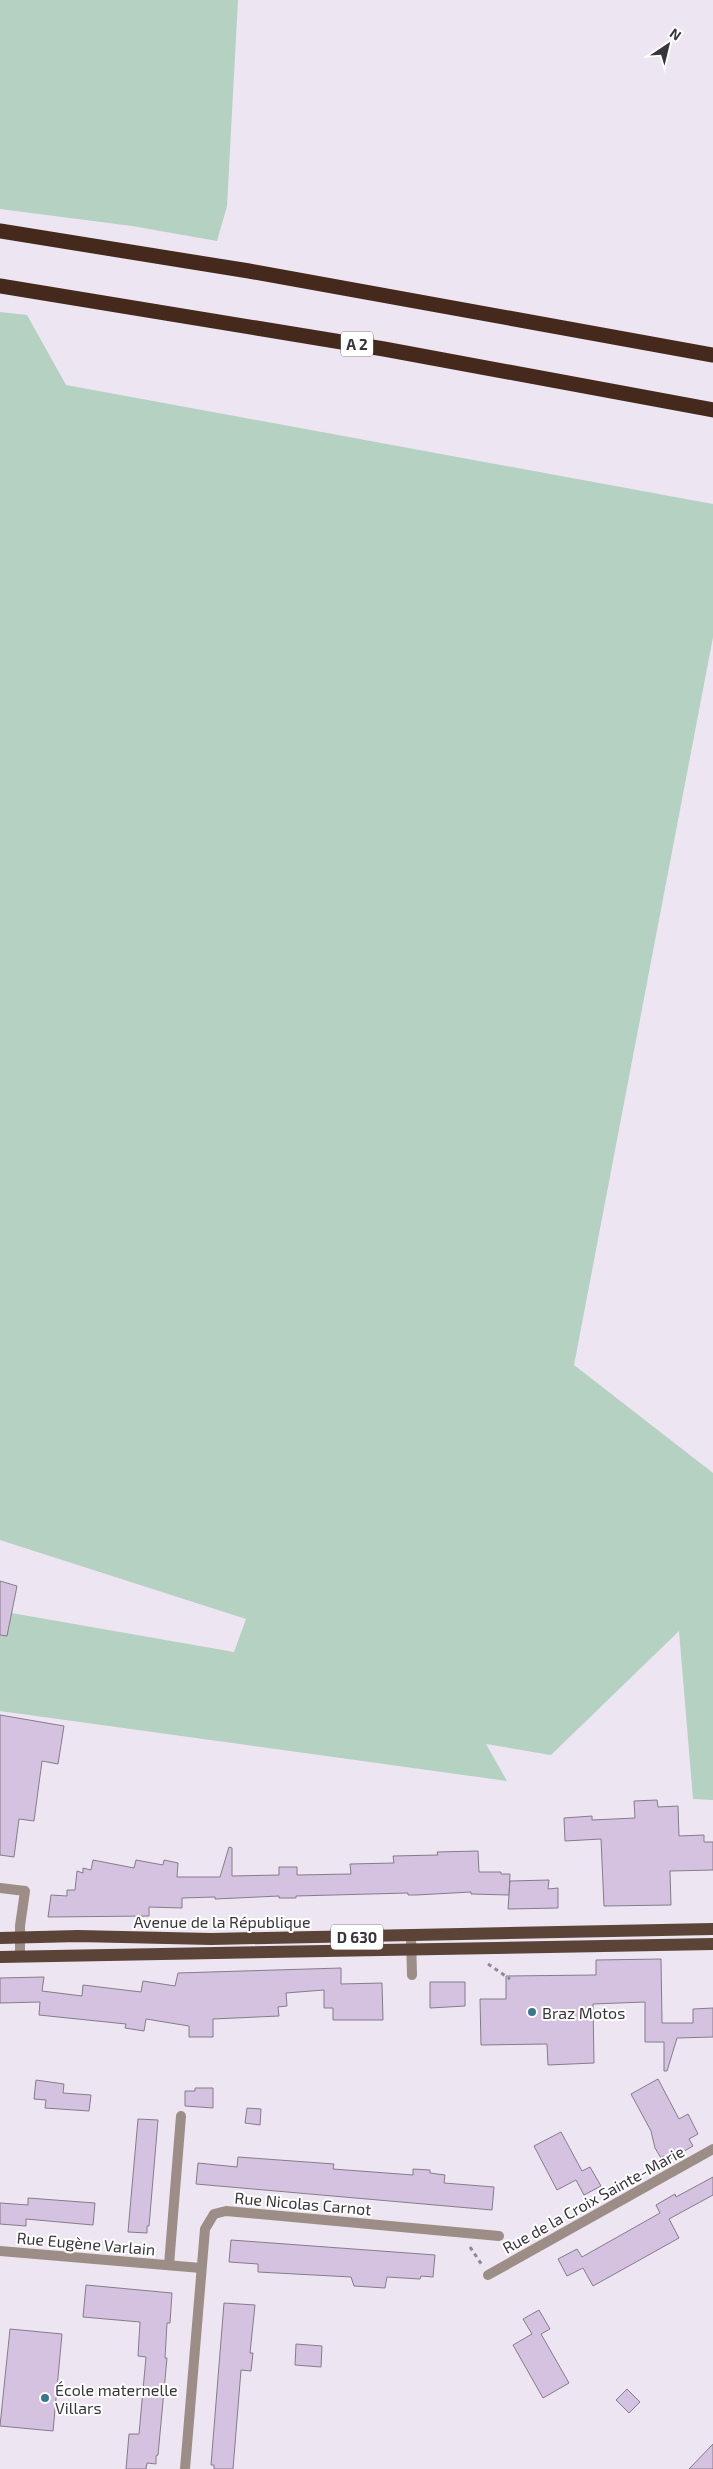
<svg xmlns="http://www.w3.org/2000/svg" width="713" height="2469" font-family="'Exo 2',sans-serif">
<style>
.green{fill:#b4d1c2}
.building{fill:#d5c2e0;stroke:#847d88}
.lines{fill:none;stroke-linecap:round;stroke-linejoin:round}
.path{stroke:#8f8a92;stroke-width:3;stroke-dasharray:4 4;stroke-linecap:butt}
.service{stroke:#9c8d86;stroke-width:10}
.minor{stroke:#9c8d86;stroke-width:10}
.primary{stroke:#5b4337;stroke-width:12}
.motorway{stroke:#44291c;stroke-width:15}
.poi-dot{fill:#38778c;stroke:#fff;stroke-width:2}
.labels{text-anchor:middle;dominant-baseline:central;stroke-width:4;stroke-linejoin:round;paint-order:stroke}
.shield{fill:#fff;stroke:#747276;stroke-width:1}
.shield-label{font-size:15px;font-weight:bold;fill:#39363b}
.street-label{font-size:16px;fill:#39363b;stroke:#fff}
.poi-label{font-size:16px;fill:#39363b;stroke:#fff;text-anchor:start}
</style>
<rect width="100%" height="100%" fill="#ede5f1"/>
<g class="green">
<polygon points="0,0 238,0 227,206 217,241 132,226 0,209"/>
<polygon points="0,312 27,315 66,385 713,504 713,637 574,1365 713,1473 713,1800 693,1799 679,1631 551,1755 486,1744 507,1781 0,1711 0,1611 234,1652 246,1619 0,1540"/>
</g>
<g class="building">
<polygon points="0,1581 17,1586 7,1636 0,1635"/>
<polygon points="0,1715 64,1726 58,1764 42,1761 34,1821 19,1819 14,1857 0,1855"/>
<polygon points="657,1800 658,1807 678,1806 679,1836 704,1835 704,1842 713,1842 713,1870 670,1871 671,1905 604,1906 601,1839 565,1841 564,1818 592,1816 592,1820 635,1818 634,1801"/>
<polygon points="229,1847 232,1848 232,1876 279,1875 279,1867 297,1867 297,1875 351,1874 350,1864 394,1863 393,1856 438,1855 437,1852 478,1851 479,1872 501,1872 501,1874 510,1874 509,1895 471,1894 471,1892 416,1895 408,1895 408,1893 296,1896 296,1898 279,1898 279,1896 215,1899 215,1897 182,1898 182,1908 149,1907 149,1916 48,1917 51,1895 67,1896 67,1890 75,1890 77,1871 83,1873 83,1868 91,1870 93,1860 134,1868 136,1860 163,1865 164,1860 178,1863 177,1877 220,1877"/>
<polygon points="549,1880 548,1889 558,1888 558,1908 508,1909 510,1881"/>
<polygon points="661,1959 662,2023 693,2023 693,2009 713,2008 713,2037 677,2038 667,2071 664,2071 664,2042 645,2042 645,2002 593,2004 594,2063 548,2065 547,2044 481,2045 480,1999 506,1999 506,1976 596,1975 596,1960"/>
<polygon points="341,1968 341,1984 382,1983 383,2020 333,2020 333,2008 324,2008 324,1990 286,1993 287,2006 278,2007 279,2016 213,2019 213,2037 189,2037 189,2026 146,2019 144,2031 125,2028 126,2024 39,2015 40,2002 0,2003 0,1978 44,1977 42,1991 82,1996 83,1985 141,1992 143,1981 175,1986 178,1973"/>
<polygon points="430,1982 465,1982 465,2006 430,2008"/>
<polygon points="658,2079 679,2119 688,2114 698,2134 689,2139 693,2146 667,2161 664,2156 661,2158 655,2148 651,2131 631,2094"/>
<polygon points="36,2080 64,2084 63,2093 91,2095 89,2111 45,2108 46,2100 34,2099"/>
<polygon points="195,2088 213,2088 213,2108 185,2106 185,2091 195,2091"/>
<polygon points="247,2108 261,2109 260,2125 245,2123"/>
<polygon points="138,2119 158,2120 149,2226 147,2226 147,2233 128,2232"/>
<polygon points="561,2132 582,2171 590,2167 601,2186 584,2195 576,2180 557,2190 534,2146"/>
<polygon points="238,2157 334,2164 333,2169 413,2175 413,2169 430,2170 430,2173 445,2175 444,2183 494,2187 492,2210 196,2184 198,2163 237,2167"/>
<polygon points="713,2177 713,2195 669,2219 679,2238 593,2286 583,2268 567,2276 558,2259 577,2249 582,2257 660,2213 656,2205 675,2194 676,2197"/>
<polygon points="28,2198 95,2203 93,2225 26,2219 26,2226 0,2224 0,2203 28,2205"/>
<polygon points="231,2240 435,2255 433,2277 421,2276 420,2279 387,2277 385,2288 354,2286 351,2277 258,2272 258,2264 229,2262"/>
<polygon points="86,2285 172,2293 170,2323 167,2323 165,2358 167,2358 158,2455 156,2456 156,2464 147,2463 146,2469 126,2469 129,2434 139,2434 146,2357 138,2356 140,2322 83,2317"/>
<polygon points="224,2303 255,2305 250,2353 253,2353 251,2371 241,2370 233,2469 214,2469 214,2465 211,2465"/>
<polygon points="539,2310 550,2329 541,2334 569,2383 543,2398 513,2345 532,2334 523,2319"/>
<polygon points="10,2329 62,2334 53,2431 0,2426"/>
<polygon points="296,2344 322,2346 321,2367 295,2365"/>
<polygon points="627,2389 640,2402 629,2413 616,2400"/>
<polygon points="713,2444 713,2469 689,2469"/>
</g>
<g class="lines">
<g class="path">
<polyline points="488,1964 510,1979"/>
<polyline points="470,2247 482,2265"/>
</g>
<g class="service">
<polyline points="0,1888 25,1891 20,1926 20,1957"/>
<polyline points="411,1936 412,1975"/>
</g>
<g class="minor">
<polyline points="0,2251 201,2268"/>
<polyline points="169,2265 181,2116"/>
<polyline points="488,2275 713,2149"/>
<polyline points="185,2469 205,2229 214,2214 226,2211 499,2236"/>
</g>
<g class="primary">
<polyline points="0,1938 78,1936 211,1939 713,1929"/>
<polyline points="0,1957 713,1944"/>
</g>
<g class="motorway">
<polyline points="0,231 249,271 713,355"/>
<polyline points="0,286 384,349 713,410"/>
</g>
</g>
<g class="poi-dot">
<circle cx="532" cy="2012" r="5"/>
<circle cx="45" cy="2398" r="5"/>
</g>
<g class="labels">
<g class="shield">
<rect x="341" y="331.5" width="32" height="25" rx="4"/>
<rect x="331" y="1924.5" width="52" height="25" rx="4"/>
</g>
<g class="shield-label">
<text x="357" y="344">A 2</text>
<text x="357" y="1937">D 630</text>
</g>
<g class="street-label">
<text x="222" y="1921">Avenue de la République</text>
<text transform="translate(593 2199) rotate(-29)">Rue de la Croix Sainte-Marie</text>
<text transform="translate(303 2203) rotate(5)">Rue Nicolas Carnot</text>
<text transform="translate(86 2243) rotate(5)">Rue Eugène Varlain</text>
</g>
<g class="poi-label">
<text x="542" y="2012">Braz Motos</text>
<text x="55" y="2389">École maternelle<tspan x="55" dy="18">Villars</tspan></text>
</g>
</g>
<g transform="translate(668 45) rotate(35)" stroke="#ffffff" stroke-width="4" paint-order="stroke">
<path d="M0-4L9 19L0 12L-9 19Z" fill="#39363b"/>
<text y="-8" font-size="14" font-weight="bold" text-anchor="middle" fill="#39363b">N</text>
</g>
</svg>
